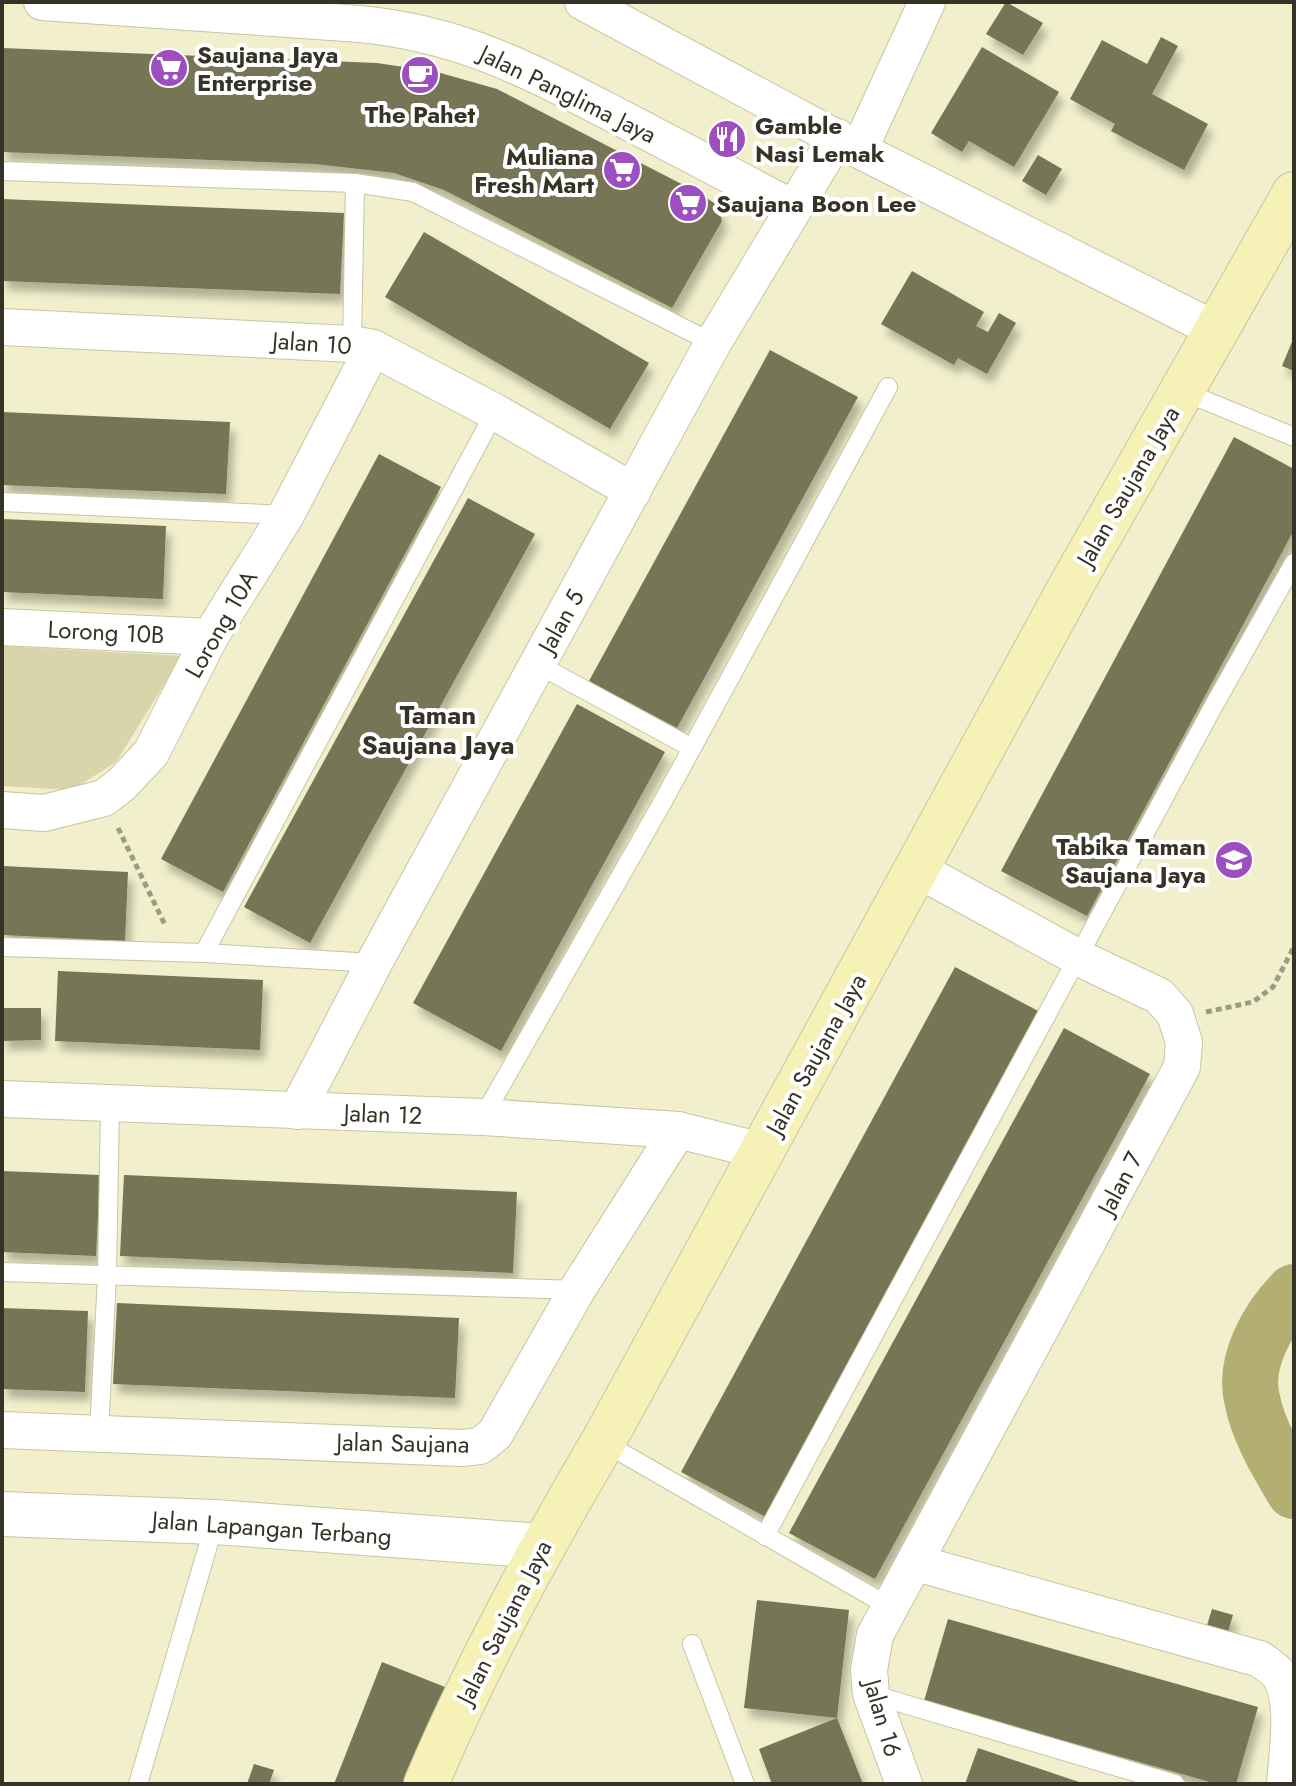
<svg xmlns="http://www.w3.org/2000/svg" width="1296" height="1786" font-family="Jost,sans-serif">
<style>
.green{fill:#d8d5aa}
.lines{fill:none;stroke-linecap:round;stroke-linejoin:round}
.river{stroke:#b3af72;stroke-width:56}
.building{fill:#767454;filter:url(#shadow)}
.service-casing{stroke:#c7c5a2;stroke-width:20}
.minor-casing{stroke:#c7c5a2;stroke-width:38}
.tertiary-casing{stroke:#c7c5a2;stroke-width:46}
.secondary-casing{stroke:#c7c5a2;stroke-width:46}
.path{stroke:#9d9c82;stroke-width:5;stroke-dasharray:6 4;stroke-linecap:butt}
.service{stroke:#fff;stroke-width:18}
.minor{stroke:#fff;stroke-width:36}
.tertiary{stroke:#fff;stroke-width:44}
.secondary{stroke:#f6f2b7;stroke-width:44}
.labels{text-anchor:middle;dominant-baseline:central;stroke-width:8;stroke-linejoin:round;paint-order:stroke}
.poi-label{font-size:24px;font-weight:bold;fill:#343325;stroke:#fff;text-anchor:start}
.street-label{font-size:24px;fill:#343325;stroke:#fff}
.neighbourhood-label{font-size:26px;font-weight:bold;fill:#343325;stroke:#fff}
</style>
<defs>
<filter id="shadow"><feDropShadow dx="5" dy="9" stdDeviation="4" flood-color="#0004"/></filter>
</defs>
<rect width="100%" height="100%" fill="#f2f0cc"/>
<polygon class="green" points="2,646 182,656 116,762 72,790 2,786"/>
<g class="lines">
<path class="river" d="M1294,1292c-26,26 -51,70 -42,107 6,32 26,65 42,92"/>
</g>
<g class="building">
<polygon points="1006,2 1043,23 1023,55 986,34"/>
<polygon points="1161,37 1178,46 1152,94 1208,124 1184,170 1111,131 1115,124 1070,99 1102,40 1147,64"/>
<polygon points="982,47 1059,92 1014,167 969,141 962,152 931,133"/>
<polygon points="2,48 377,63 437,72 497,89 699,193 717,205 722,221 672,308 444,190 394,173 315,164 2,152"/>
<polygon points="1038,155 1062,169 1046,195 1022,181"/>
<polygon points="2,199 344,213 340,294 2,281"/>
<polygon points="424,232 649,363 610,429 385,297"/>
<polygon points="912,271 984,312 976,326 988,332 999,313 1016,323 987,374 958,358 954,365 881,324"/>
<polygon points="1294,337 1294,371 1282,366"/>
<polygon points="770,350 858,397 677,728 589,681"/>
<polygon points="2,412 230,422 226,494 2,485"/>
<polygon points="1234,437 1294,469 1294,530 1087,916 1001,871"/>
<polygon points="379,454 441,487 223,892 161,859"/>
<polygon points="468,498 535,534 310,943 244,907"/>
<polygon points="2,519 166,526 163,599 2,592"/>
<polygon points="577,704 665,752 501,1051 413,1003"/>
<polygon points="2,866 128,872 125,941 2,935"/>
<polygon points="955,967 1040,1012 766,1517 681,1472"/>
<polygon points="58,971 263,980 260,1050 55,1041"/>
<polygon points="2,1008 41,1008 41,1040 2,1041"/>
<polygon points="1064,1028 1150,1074 875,1579 789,1533"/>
<polygon points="2,1171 100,1175 96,1256 2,1252"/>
<polygon points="124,1175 517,1192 513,1273 120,1256"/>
<polygon points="117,1303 459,1318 455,1398 113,1384"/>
<polygon points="2,1308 88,1311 85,1392 2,1389"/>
<polygon points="757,1600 849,1610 837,1718 744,1708"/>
<polygon points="1212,1609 1233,1615 1226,1638 1205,1632"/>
<polygon points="948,1619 1258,1707 1236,1784 1217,1784 924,1701"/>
<polygon points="382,1662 445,1687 407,1784 334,1784"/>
<polygon points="837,1718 863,1784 772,1784 759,1749"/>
<polygon points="978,1748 1082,1783 1082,1784 965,1784"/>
<polygon points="254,1764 274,1770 269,1784 247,1784"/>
</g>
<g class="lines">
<g class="service-casing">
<g id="service">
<polyline points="2,171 355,183 413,192 713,343"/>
<polyline points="352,344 355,183"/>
<polyline points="1182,391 1294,437"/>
<polyline points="2,502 286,515"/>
<polyline points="537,664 692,748"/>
<polyline points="2,947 204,953 374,963"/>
<polyline points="204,953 495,412"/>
<polyline points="483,1117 661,805 888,387"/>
<polyline points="2,1272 577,1290"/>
<polyline points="99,1433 107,1276 110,1105"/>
<polyline points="603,1442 890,1607"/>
<polyline points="765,1536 1213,707 1294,563"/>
<polyline points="692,1644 745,1784"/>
<polyline points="871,1694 1175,1784"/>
<polyline points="138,1784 215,1522"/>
</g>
</g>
<g class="minor-casing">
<g id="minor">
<path d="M42,2l318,22c104,10 172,48 263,95 57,30 113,59 169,89"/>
<polyline points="583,2 859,150 1218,331"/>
<polyline points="859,150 927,2"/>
<polyline points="2,327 352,344 373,348 495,412 633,491"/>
<polyline points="2,627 210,637"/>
<polyline points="2,810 44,813 104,798 122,784 151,753 210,637 286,515 373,348"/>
<polyline points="2,1099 483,1117 678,1130 762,1151"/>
<polyline points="297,1111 374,963 713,343 837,137"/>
<polyline points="2,1430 462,1448 480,1446 495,1434 577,1290 678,1130"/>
<path d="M916,1563l344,96c6,5 15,10 20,17 16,28 7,76 5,108"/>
<polyline points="904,1784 871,1694 869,1670 875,1635 1182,1067 1184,1042 1175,1014 1159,996 1079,958 917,869"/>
</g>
</g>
<g class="tertiary-casing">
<polyline id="tertiary" points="2,1514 215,1522 541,1546"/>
</g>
<g class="secondary-casing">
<path id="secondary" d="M426,1784c50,-118 112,-232 177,-342l469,-858 222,-390"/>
</g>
<g class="path">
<polyline points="118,828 166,927"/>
<polyline points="1206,1012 1253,1002 1273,987 1294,947"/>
</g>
<use href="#service" class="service"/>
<use href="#minor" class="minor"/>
<use href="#tertiary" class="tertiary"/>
<use href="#secondary" class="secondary"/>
</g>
<defs>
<g id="supermarket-disc" transform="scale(2)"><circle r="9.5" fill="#9e4fbf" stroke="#fff"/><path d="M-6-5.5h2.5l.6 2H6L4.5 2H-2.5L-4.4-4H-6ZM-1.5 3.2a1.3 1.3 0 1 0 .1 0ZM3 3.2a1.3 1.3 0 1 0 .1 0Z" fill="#fff"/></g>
<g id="cafe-disc" transform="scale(2)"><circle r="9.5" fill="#9e4fbf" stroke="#fff"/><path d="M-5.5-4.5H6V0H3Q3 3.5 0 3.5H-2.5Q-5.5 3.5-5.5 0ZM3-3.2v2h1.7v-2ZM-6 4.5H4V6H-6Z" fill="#fff"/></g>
<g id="restaurant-disc" transform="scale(2)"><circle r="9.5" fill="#9e4fbf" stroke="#fff"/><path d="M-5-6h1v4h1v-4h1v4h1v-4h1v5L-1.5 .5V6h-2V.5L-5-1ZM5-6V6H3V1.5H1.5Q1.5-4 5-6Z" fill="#fff"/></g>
<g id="school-disc" transform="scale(2)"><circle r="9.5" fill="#9e4fbf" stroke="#fff"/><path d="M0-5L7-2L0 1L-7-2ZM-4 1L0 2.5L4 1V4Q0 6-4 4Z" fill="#fff"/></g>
</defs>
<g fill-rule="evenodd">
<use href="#supermarket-disc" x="169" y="68"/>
<use href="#cafe-disc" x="420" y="75"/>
<use href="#restaurant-disc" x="727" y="139"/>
<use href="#supermarket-disc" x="622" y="170"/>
<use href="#supermarket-disc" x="688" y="203"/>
<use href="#school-disc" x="1234" y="860"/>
</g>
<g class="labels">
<g class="poi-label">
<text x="197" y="54">Saujana Jaya<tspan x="197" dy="28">Enterprise</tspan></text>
<text x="420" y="114" text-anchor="middle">The Pahet</text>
<text x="755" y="125">Gamble<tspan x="755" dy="28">Nasi Lemak</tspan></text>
<text x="594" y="156" text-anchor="end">Muliana<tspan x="594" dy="28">Fresh Mart</tspan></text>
<text x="716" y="203">Saujana Boon Lee</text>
<text x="1206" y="846" text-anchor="end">Tabika Taman<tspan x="1206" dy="28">Saujana Jaya</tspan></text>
</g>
<g class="street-label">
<text transform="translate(568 94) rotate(26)">Jalan Panglima Jaya</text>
<text transform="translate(312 343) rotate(4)">Jalan 10</text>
<text transform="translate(1128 486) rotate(-60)">Jalan Saujana Jaya</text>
<text transform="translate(561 621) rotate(-61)">Jalan 5</text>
<text transform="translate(221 624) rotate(-60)">Lorong 10A</text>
<text transform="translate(106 632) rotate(3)">Lorong 10B</text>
<text transform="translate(816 1054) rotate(-61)">Jalan Saujana Jaya</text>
<text transform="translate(383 1114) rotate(2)">Jalan 12</text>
<text transform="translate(1120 1183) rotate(-62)">Jalan 7</text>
<text transform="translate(403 1443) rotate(1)">Jalan Saujana</text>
<text transform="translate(272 1528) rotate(4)">Jalan Lapangan Terbang</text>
<text transform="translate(504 1622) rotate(-63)">Jalan Saujana Jaya</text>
<text transform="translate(883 1718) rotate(74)">Jalan 16</text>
</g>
<g class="neighbourhood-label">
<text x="438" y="715">Taman<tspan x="438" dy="30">Saujana Jaya</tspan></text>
</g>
</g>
<rect width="1296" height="1786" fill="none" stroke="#343325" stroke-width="8"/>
</svg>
